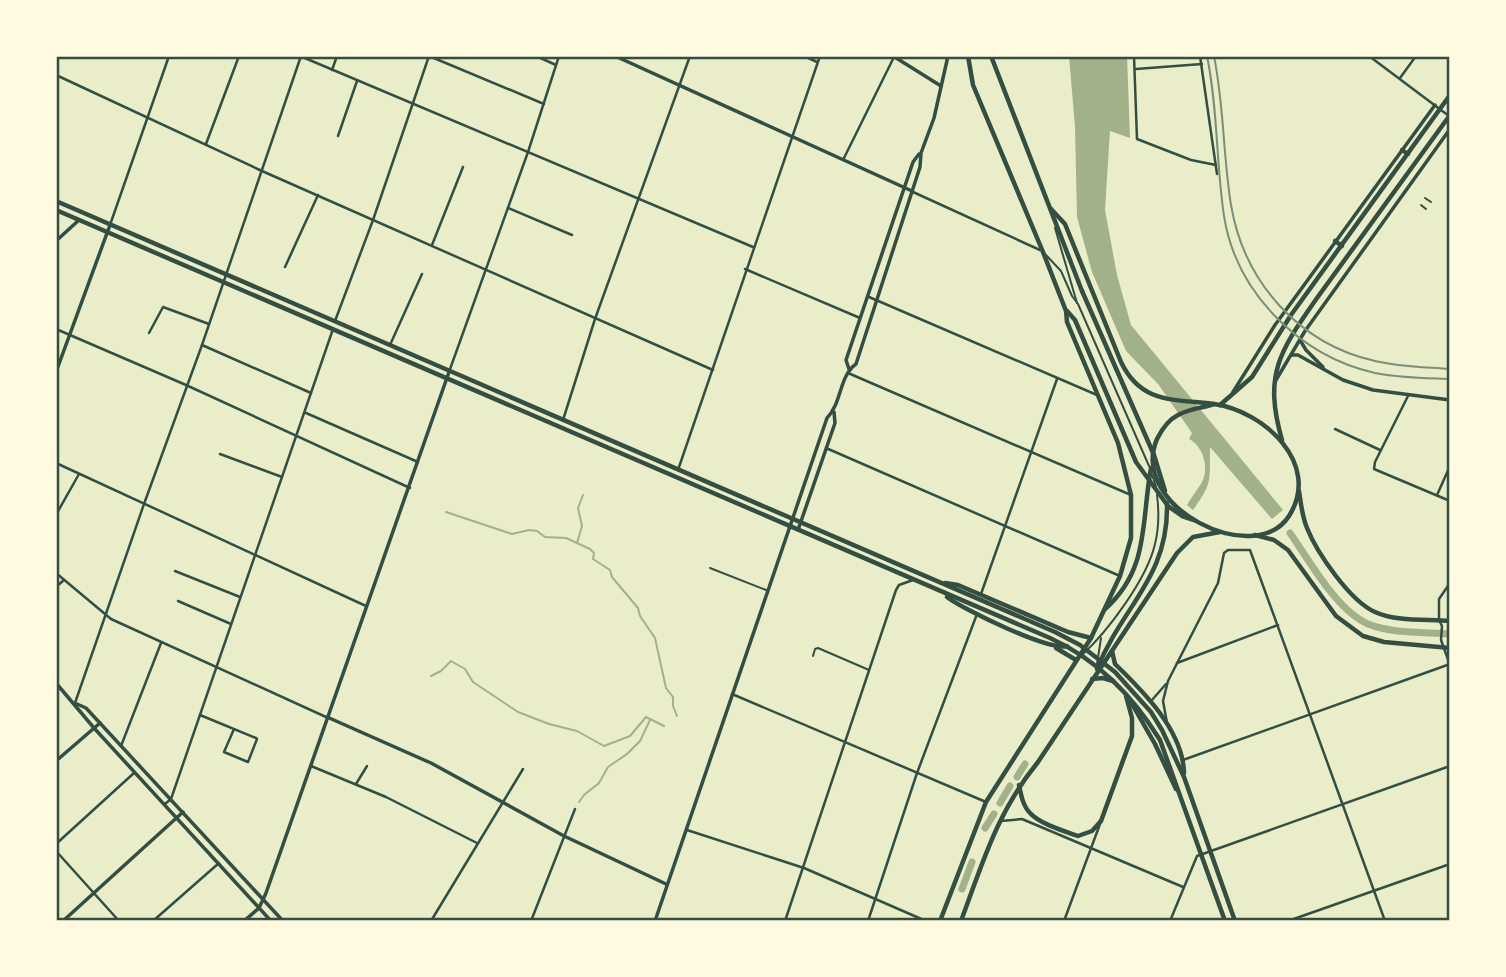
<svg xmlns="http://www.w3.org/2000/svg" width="1506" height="977" font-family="Helvetica,sans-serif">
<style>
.water{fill:#a3b18a}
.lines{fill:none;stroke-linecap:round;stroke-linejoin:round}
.stream{stroke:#a3b18a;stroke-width:2}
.canal{stroke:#a3b18a;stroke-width:7}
.service{stroke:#344e41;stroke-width:2}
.pedestrian{stroke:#344e41;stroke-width:2}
.minor{stroke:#344e41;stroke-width:2.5}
.tertiary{stroke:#344e41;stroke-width:3.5}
.secondary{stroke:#344e41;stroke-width:3.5}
.primary{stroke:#344e41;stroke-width:4.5}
.trunk{stroke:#344e41;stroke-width:4.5}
.tram{stroke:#7c8e77;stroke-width:2}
.rail{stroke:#7c8e77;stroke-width:2}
.neatline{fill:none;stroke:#344e41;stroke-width:2.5}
</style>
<rect width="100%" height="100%" fill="#e9edc9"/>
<path class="water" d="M1069,56h58l3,82 -20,-7 -5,79 12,65 14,50 152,185 -11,9 -62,-72c-1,33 4,34 -17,63l-6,-5c4,-7 11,-16 15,-23 8,-15 0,-37 -13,-43l3,-6 -34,-49 -32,-33 -34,-79 -15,-55 -2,-90z"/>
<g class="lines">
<g class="stream">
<polyline points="446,512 512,534 529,530 537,531 545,537 566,538 590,549 594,553 593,559 610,570 612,577 638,608 640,616 655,638 666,688 673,697 673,706 677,716"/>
<polyline points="577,543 582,526 578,508 583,495"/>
<polyline points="431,676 441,671 451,661 465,669 473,682 518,712 549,724 577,731 604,746 630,736 646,717 664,726"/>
<polyline points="579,802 584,795 599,783 608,767 627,754 640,741 650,720"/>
</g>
<g class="canal">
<path d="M1290,533c19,27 47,78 78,91 25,10 56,8 82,10"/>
<polyline points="1017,777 1025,764"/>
<polyline points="1000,803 1010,786"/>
<polyline points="985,828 994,814"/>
<polyline points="962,889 972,862"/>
</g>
<g class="service">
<polyline points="1055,228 1077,303"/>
<polyline points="1046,255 1061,271 1072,296 1078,304 1149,466"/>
<polyline points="1152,475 1156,486"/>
<polyline points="710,568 766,590"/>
<path d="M1082,655c26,-24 65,-76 73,-111 4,-16 4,-33 2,-49"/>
<polyline points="813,656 815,649 818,648 869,670"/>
<polyline points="1097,664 1101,638"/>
</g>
<g class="pedestrian">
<polyline points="1425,198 1431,202"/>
<polyline points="1421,205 1426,209"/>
</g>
<g class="minor">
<polyline points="300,56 753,247"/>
<polyline points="429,56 544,104"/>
<polyline points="536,56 556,65"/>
<polyline points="804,56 817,62"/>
<polyline points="1134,56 1137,139 1191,160 1216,165"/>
<polyline points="1200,56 1217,174"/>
<polyline points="1369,56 1449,116"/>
<polyline points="1136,69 1202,64"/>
<polyline points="332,70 337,56"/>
<polyline points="56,75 262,171 713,370"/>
<polyline points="1400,78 1416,56"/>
<polyline points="338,136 357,81"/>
<polyline points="206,144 239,56"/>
<polyline points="843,160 894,57"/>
<polyline points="913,192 1040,250"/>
<polyline points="508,208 572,235"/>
<polyline points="110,225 169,56"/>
<polyline points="432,245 463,167"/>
<polyline points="285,267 318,195"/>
<polyline points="745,269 860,318"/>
<polyline points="869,297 1097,395"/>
<polyline points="335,321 373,220 429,56"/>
<polyline points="56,329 186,385 410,488"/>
<polyline points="149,333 163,307 209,324"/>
<polyline points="202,345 311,393"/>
<polyline points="390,345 422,274"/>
<polyline points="449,372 528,152 559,56"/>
<polyline points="848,373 1131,495"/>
<polyline points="1408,396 1375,462 1374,469 1450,501"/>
<polyline points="306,413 418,462"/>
<polyline points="563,420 595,319 690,56"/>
<polyline points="1335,429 1380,450"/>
<polyline points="826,448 1120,576"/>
<polyline points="220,454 282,477"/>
<polyline points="56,463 366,606"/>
<polyline points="678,470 820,56"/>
<polyline points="1437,495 1450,466"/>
<polyline points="57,513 79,474"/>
<polyline points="175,571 240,597"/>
<polyline points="56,573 111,619 326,717"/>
<polyline points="1450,583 1439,599 1439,620 1442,626 1441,640 1450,665"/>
<polyline points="56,587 64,580"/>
<polyline points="981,594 1057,379"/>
<polyline points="178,601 231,624"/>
<polyline points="1177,663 1278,625"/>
<polyline points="732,694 986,802"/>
<polyline points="1152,700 1166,684"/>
<polyline points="75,703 144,504 202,345 301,56"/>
<polyline points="200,715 256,738 257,739 248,762 224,752 234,729"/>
<polyline points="1167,723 1163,701 1168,681 1218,583 1224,553 1228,550 1250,550 1385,921"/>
<polyline points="121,746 161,643"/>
<polyline points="1183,760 1450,664"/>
<polyline points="311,766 386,797 477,843"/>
<polyline points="356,784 367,766"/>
<polyline points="165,804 171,799 333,329"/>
<polyline points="1001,821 1022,819 1183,887"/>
<polyline points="687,830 804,868 926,921"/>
<polyline points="56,844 134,773"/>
<polyline points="56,851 119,921"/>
<polyline points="153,921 219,863"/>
<polyline points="431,921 523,769"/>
<polyline points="531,921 575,809"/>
<polyline points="785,921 896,590 899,585 913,580"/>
<polyline points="868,921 917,773 977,614"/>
<polyline points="1064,921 1100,824"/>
<polyline points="1170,921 1197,856 1450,766"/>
<polyline points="1288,921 1450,864"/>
</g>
<g class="tertiary">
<polyline points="615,56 912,191"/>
<polyline points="893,56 941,86"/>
<polyline points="56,241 79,220"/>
<polyline points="1300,340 1306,350 1323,367"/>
<polyline points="1292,355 1298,355 1343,380 1373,390 1450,400"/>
<polyline points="1276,380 1305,331 1450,129"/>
<polyline points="1233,392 1275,325 1435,105"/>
<polyline points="327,717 431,763 564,836 666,884"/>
<polyline points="63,921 183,812"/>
<polyline points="244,921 259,908 266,893 449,372"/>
</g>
<g class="secondary">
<polyline points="849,369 846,360 913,162 919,154"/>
<polyline points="56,372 110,225"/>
<polyline points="798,530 835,423 834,412"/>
<polyline points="56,683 94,728 271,921"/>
<polyline points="77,704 86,708 283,921"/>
<polyline points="56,761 100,723"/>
<path d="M655,921l172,-503c15,-15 12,-42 29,-54l64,-197 1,-14 13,-35 14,-62"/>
</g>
<g class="primary">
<polyline points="1402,150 1408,154"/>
<polyline points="56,201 1055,632 1080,645 1115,672 1151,712 1162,730 1184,777 1235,921"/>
<path d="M56,210l994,428c48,22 82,57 110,102l65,181"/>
<polyline points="1335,241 1342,246"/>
<polyline points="1082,291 1154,455 1165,491"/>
<path d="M1214,404c50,7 108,60 75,112 -34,53 -161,-9 -132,-77 5,-10 11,-19 21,-24 11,-6 24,-7 36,-11z"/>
<polyline points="1220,405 1252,377 1291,315 1450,95"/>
<path d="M1282,440c-19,-66 -2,-89 35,-142l133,-183"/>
<path d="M1299,491c2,13 3,25 8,37 10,25 43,73 68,84 22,10 51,7 75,9"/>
<polyline points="1255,535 1274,540 1288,550 1336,616 1363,636 1384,642 1450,648"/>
<polyline points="945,583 958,585 1068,632 1091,638"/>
<path d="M947,597c17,13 102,54 120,49"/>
<path d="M1105,609c45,-40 36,-88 46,-141"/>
<polyline points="1056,648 1076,660"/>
<path d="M1112,651l3,13c29,28 68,67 69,109"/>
<path d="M1097,669c26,-64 72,-92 70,-166"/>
<polyline points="1092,679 1103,678 1113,681"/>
<polyline points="1132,704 1155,744 1176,789"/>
<path d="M1019,785c2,10 4,21 11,28 10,11 34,18 48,23l14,-5 9,-10 31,-85v-18l-6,-22"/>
<polyline points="940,921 986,802 1091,638 1120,576 1131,538 1131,495"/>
<path d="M961,921c22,-59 36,-109 77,-159l139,-209 16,-16 27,-5"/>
</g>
<g class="trunk">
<polyline points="968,56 973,85 1043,252 1066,311 1067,322 1118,443 1131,495"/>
<polyline points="991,56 1082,291"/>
<path d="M1051,209l14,15 56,138c20,42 53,37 93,42"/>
<polyline points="1067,311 1075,320 1136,462 1168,506 1182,516 1194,520"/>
</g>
<path class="tram" d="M1207,56c11,53 9,107 17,160 12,77 76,140 151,157 25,5 50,5 75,6"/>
<path class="rail" d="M1214,56c10,49 9,100 17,149 13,77 68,139 144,156 25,6 50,6 75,8"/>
</g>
<rect width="1506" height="977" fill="none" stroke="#fefae0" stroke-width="116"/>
<rect x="58" y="58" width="1390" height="861" class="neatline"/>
</svg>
